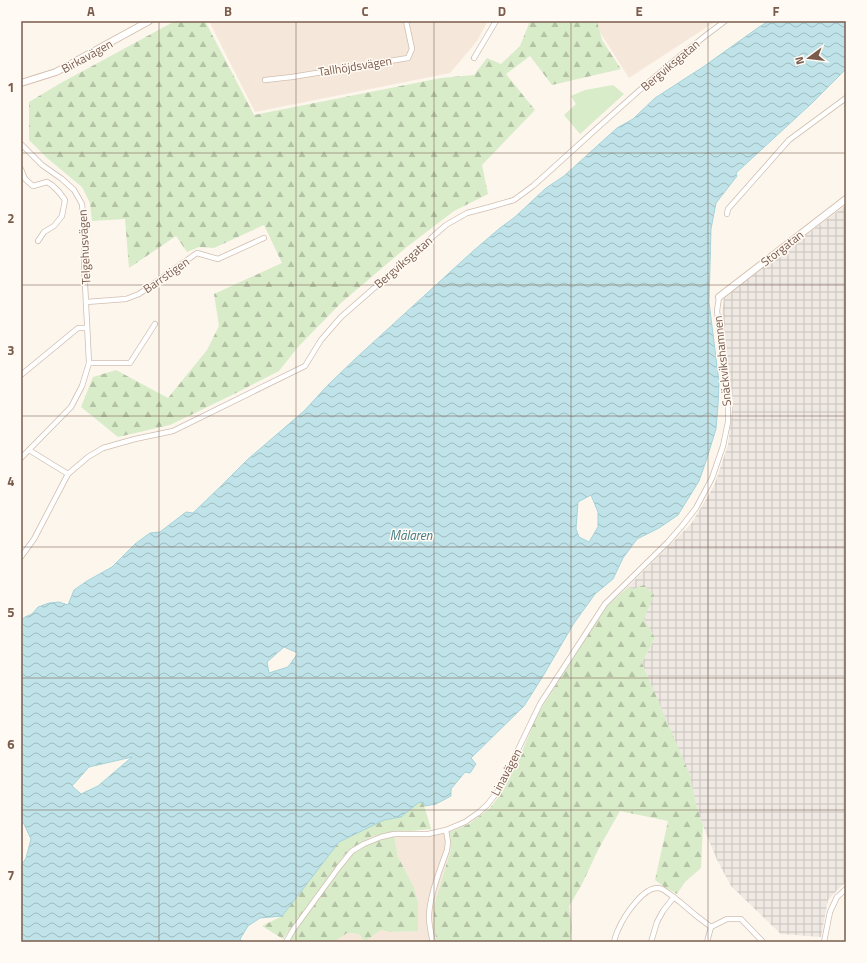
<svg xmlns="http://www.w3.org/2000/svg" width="867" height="963" font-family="'Titillium Web',sans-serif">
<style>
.residential{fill:#f5e8da}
.industrial{fill:url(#industrial-grid)}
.green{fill:#d8ecc9}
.forest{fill:url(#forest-firs)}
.water{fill:url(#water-waves);stroke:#a5d3da;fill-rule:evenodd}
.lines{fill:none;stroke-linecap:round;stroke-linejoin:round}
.street-casing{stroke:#d1beb0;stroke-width:6}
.secondary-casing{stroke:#d6c0b0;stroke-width:8}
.street{stroke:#fff;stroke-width:4.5}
.secondary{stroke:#fff;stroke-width:6}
.grid{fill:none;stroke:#7a5c4d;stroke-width:1;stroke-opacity:0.55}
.labels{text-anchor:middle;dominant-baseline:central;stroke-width:3;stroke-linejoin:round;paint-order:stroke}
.street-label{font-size:12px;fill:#7a5c4d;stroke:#fffaf3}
.water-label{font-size:13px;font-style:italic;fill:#437c86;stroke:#fffaf3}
.neatline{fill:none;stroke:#7a5c4d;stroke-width:1.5}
.grid-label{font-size:13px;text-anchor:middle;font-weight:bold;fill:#7a5c4d}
</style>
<defs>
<pattern id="industrial-grid" width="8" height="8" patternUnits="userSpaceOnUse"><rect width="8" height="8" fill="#efe9e4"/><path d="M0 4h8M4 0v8" fill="none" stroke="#c7c0bb"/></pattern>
<pattern id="forest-firs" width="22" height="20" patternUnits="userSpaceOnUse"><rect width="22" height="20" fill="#d8ecc9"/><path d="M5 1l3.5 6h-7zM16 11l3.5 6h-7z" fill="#b4c2a5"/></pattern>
<pattern id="water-waves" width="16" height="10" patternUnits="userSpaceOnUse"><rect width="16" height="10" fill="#bfe3e8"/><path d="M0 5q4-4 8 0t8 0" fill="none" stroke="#a0bbbe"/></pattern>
</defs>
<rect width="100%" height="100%" fill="#fdf6ec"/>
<g class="residential">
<polygon points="209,21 488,21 477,41 450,73 255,112"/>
<polygon points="593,21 716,21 629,78"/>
<polygon points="450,828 451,849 434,906 434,928 437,942 334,942 347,933 359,934 380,930 391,932 418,931 418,903 414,887 398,857 394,834 428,834"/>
</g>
<polygon class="industrial" points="846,205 846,883 840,887 828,900 821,937 781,934 731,886 717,860 703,826 696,804 689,774 642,663 655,638 644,619 633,589 628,587 691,524 714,486 728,445 733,401 722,316 724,297"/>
<polygon class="green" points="613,85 624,94 580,134 564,115 576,104 571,96 585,90"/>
<g class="forest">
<polygon points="175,21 205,21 254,115 441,78 474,75 487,58 501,64 520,46 530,21 597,21 602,40 621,69 552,85 530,56 506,74 535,110 482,165 488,194 454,211 408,246 341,303 298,347 279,371 230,396 170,425 118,437 81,407 93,377 116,370 168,398 207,350 219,326 214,294 282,263 264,225 214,248 199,247 187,252 176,236 129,268 125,219 92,221 90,203 82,187 47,158 29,140 29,102 59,84"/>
<polygon points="644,585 654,595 644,619 655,638 642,663 690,775 696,804 703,826 701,868 685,882 677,894 663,886 655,880 668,821 620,811 599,848 581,886 569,906 572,927 570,942 437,942 434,928 434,906 451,849 450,832 469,824 490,808 502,792 521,754 537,715 571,661 593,625 606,607 628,587 633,589"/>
<polygon points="423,802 431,829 411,831 394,831 371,837 345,854 283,939 262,926 282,916 339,842 384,820 401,817 418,803"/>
<polygon points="394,834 398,857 414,887 418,903 418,931 391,932 380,930 365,942 359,934 347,933 334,942 286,942 352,851"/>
</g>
<path class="water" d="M769,21h77v48l-34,34 -76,70 1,3 -21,27 -5,26 -2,73 10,80 -1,23 -2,24 -10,32 -7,20 -21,34 -19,13 -22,11 -14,19 -10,21 -18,15 -21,29 -31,53 -19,30 -53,52 5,6 -6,9 -5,-1 -14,17v7l-15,8 -11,2 -2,-4 -5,1 -17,14 -17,3 -45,22 -57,74 -22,2 -12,8 -8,13 2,3h-221v-76l5,-8 5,-19 -7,-15 -3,-2v-202l4,-3 7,-3 6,-7 11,-4 10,-1 9,3 6,-15 13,-9 25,-14 23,-23 15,-11 10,-1 26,-20 7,1 29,-28 25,-25 57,-49 24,-26 27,-26 117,-107 28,-24 15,-11 31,-29 18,-12 53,-48 16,-9 22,-21 48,-31 56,-40zM591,495l7,17v15l-9,15 -10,-5 -3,-8 2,-27zM284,647l14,6 -10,14 -19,6 -2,-11zM132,757l-34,29 -17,8 -9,-8 17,-19z"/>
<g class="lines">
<g class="street-casing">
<g id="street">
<polyline points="474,58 496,21"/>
<polyline points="265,80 292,77 408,58 412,49 406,21"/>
<polyline points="21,144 42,165 62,179 74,190 82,204 84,226 84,264 89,363 82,386 71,407 21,458"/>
<path d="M21,169l4,10 8,7 14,-4c8,4 13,11 18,18l-3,16 -8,10 -10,6 -6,9"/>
<polyline points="727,214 728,209 789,140 846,98"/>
<polyline points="86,302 126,299 139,294 197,253 218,259 264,238"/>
<polyline points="89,363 130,363 155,324"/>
<polyline points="21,375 78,328 87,328"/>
<polyline points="29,450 68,474"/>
<path d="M21,557l13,-18 34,-65 20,-17 15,-9 32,-9 38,-8 132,-65 16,-26 20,-23 105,-92 21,-12 23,-6 24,-7 19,-14c63,-56 124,-115 192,-165"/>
<polyline points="286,942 293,930 339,867 352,851 364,844 381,837 394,834 428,834 446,830 465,822 478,813 487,805 498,791 540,704 605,604 668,542 682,526 696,508 712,478 723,446 728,422 728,394 717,311 719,297"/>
<path d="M433,942c-2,-7 -3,-14 -4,-22 -1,-21 11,-50 18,-70l1,-8 -2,-12"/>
<path d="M614,942c1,-4 2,-8 4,-12 5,-12 27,-48 44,-41 6,3 12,9 18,13 10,9 20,17 31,25l16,-8h14l22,23"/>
<polyline points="651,942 657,922 663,911 674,897"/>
<polyline points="707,942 711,927"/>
<polyline points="824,942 830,912 837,897 846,889"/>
</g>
</g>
<g class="secondary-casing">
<g id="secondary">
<polyline points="21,83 56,72 149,21"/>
<polyline points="719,297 846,199"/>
</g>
</g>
<use href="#street" class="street"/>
<use href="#secondary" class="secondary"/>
</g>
<path class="grid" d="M159,21v921M296,21v921M434,21v921M571,21v921M708,21v921M21,153h825M21,285h825M21,416h825M21,547h825M21,678h825M21,810h825"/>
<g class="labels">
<g class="street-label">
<text transform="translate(87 56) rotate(-29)">Birkavägen</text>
<text transform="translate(670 65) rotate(-40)">Bergviksgatan</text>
<text transform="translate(355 66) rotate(-9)">Tallhöjdsvägen</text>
<text transform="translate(84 247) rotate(-93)">Telgehusvägen</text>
<text transform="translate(782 248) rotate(-38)">Storgatan</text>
<text transform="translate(403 262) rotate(-41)">Bergviksgatan</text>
<text transform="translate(166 275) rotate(-35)">Barrstigen</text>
<text transform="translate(722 361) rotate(-96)">Snäckvikshamnen</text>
<text transform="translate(506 772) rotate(-62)">Linavägen</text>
</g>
<g class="water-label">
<text x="411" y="535">Mälaren</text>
</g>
</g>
<rect width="867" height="963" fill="none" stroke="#fffaf3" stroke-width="44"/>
<g transform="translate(809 58) rotate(255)" stroke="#fffaf3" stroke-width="3" paint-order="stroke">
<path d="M0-3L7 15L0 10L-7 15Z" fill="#7a5c4d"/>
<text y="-6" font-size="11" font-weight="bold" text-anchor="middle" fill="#7a5c4d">N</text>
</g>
<rect x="22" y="22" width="823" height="919" class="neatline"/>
<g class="grid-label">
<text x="91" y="16">A</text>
<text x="228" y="16">B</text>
<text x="365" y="16">C</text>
<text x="502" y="16">D</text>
<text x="639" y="16">E</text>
<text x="776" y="16">F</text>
<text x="11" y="92">1</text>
<text x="11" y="223">2</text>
<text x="11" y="355">3</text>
<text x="11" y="486">4</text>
<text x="11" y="617">5</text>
<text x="11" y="749">6</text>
<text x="11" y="880">7</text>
</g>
</svg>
